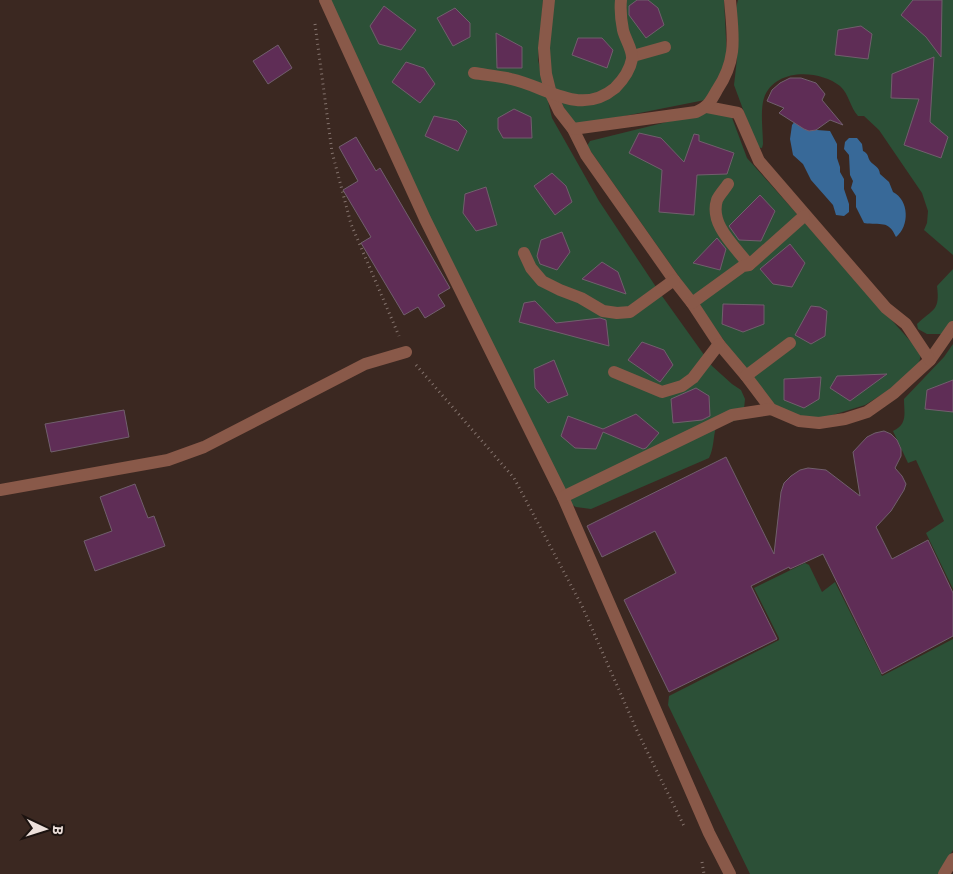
<svg xmlns="http://www.w3.org/2000/svg" width="953" height="874" font-family="'Space Grotesk',sans-serif">
<style>
.green{fill:#2c5037}
.water{fill:#386998}
.building{fill:#5f2d56;stroke:#715f6d}
.lines{fill:none;stroke-linecap:round;stroke-linejoin:round}
.path{stroke:#85746e;stroke-width:3;stroke-dasharray:1 4;stroke-linecap:butt}
.lane{stroke:#895949;stroke-width:12}
.street{stroke:#895949;stroke-width:12}
</style>
<rect width="100%" height="100%" fill="#3b2821"/>
<g class="green">
<path d="M329,0h214l-5,60 14,58 47,83 63,95 50,70 20,18 9,6 4,9 -1,10 -7,11 -21,7c-3,11 -2,21 -7,31l-118,51 -15,-2 -9,-5 -139,-285z"/>
<polygon points="552,0 724,0 727,58 717,86 705,100 579,125 575,124 553,91 546,48"/>
<path d="M738,0h215v255l-29,-25 3,-7 1,-12 -6,-18 -43,-63 -15,-14h-6c-8,-9 -9,-22 -18,-30 -21,-17 -66,-18 -76,12 -4,12 -1,33 -1,46l-1,4 -5,-1 -23,-62 3,-26 -1,-51z"/>
<polygon points="707,112 731,115 747,158 921,353 919,364 889,390 865,405 823,418 807,418 772,407 744,369 587,146 590,141"/>
<path d="M953,269v53l-7,12h-19l-9,-5 -1,-5c17,-16 23,-13 20,-38z"/>
<path d="M953,344v245l-27,-56 18,-12 -28,-61 -8,3 -15,-32c15,-7 11,-18 11,-32l40,-42z"/>
<polygon points="805,563 809,565 822,592 835,582 882,676 953,639 953,850 938,874 750,874 668,705 669,696 779,640 779,638 754,588"/>
</g>
<g class="water">
<polygon points="796,120 804,129 830,131 837,144 837,158 840,167 840,172 844,179 844,189 849,204 849,212 844,216 836,215 833,205 811,180 803,164 793,155 790,139 792,125"/>
<path d="M849,138h8l5,6 1,7c6,3 4,5 7,10 4,5 9,5 10,13l9,8 4,10c16,8 17,34 3,45 -8,-18 -15,-11 -32,-14l-8,-16v-11l-5,-8 2,-7 -3,-6 -1,-20 -5,-6 1,-7z"/>
</g>
<g class="building">
<polygon points="637,0 648,0 658,8 664,25 646,38 629,15 629,6"/>
<polygon points="913,0 942,0 941,57 926,37 901,15"/>
<polygon points="384,6 416,30 401,50 379,44 370,26"/>
<polygon points="455,8 470,23 470,37 453,46 437,18"/>
<polygon points="861,26 872,34 868,59 835,55 838,30"/>
<polygon points="496,33 522,47 522,68 497,68"/>
<polygon points="578,38 602,38 613,50 607,68 572,55"/>
<polygon points="278,45 292,68 268,84 253,61"/>
<polygon points="934,57 930,122 948,137 941,158 904,145 919,99 891,98 892,74"/>
<polygon points="406,62 424,68 435,84 420,103 392,82"/>
<polygon points="790,78 801,78 816,83 825,94 822,100 843,125 830,120 816,130 809,131 804,129 779,113 784,108 767,101 772,90 780,83"/>
<polygon points="514,109 531,117 532,138 503,138 498,129 498,118"/>
<polygon points="434,116 457,121 467,131 458,151 425,136"/>
<polygon points="639,133 661,138 684,162 694,134 699,135 699,141 734,153 727,174 697,175 694,215 659,212 662,170 629,153"/>
<polygon points="356,137 376,171 380,168 450,288 438,295 445,306 425,318 418,307 404,315 361,243 371,237 343,190 358,181 339,147"/>
<polygon points="552,173 566,186 572,202 555,215 534,186"/>
<polygon points="486,187 497,225 476,231 463,213 465,194"/>
<polygon points="760,195 775,211 761,241 739,240 729,226"/>
<polygon points="562,232 570,252 557,270 540,264 537,256 541,240"/>
<polygon points="717,238 726,249 720,270 693,263"/>
<polygon points="790,244 805,263 792,287 773,284 760,269"/>
<polygon points="602,262 618,272 626,294 582,279"/>
<polygon points="535,301 556,323 600,318 606,320 609,346 519,322 524,303"/>
<polygon points="723,304 764,305 764,324 743,332 722,324"/>
<polygon points="811,306 820,307 827,311 825,336 811,344 795,335"/>
<polygon points="642,342 664,350 673,365 660,382 628,360"/>
<polygon points="554,360 568,395 548,403 535,388 534,369"/>
<polygon points="887,374 850,401 830,388 837,376"/>
<polygon points="821,377 819,399 804,408 784,400 784,379"/>
<polygon points="953,380 953,412 925,409 927,390"/>
<polygon points="696,388 709,396 710,416 702,420 673,423 671,399"/>
<polygon points="124,410 129,437 51,452 45,424"/>
<polygon points="636,414 659,433 646,448 643,449 603,432 596,449 575,448 561,436 568,416 603,429"/>
<polygon points="884,431 891,434 897,440 901,449 901,456 895,468 902,476 906,484 904,490 891,511 876,527 892,559 928,540 953,593 953,636 882,674 823,554 790,569 789,567 751,586 777,639 669,692 624,600 676,573 655,531 602,557 587,526 726,457 774,554 781,492 784,483 791,476 800,470 808,468 826,470 860,496 853,452 867,437 875,433"/>
<polygon points="135,484 148,518 154,516 165,546 95,571 84,541 112,531 100,497"/>
</g>
<g class="lines">
<g class="path">
<polyline points="315,24 332,152 351,224 399,336"/>
<polyline points="416,365 514,478 582,606 638,733 685,828"/>
<polyline points="702,862 704,874"/>
</g>
<g class="lane">
<polyline points="325,0 425,219 563,497 709,833 730,874"/>
<polyline points="549,0 544,48 546,74 551,94 559,111 573,129 586,155 674,280 692,303 719,344 746,376 771,409 799,421 819,423 845,419 867,412 894,393 930,360 953,327"/>
<polyline points="633,56 665,47"/>
<path d="M474,73c12,2 25,3 37,6 37,8 69,38 104,9 8,-8 15,-18 17,-29 1,-9 -7,-20 -9,-29 -2,-10 -3,-20 -2,-30"/>
<polyline points="707,107 738,113 759,161 886,308 906,324 930,360"/>
<path d="M573,129l123,-17c13,-6 14,-10 21,-22 21,-31 16,-54 13,-90"/>
<path d="M728,184c-3,5 -9,11 -11,16 -8,25 19,47 32,65"/>
<polyline points="524,253 531,268 542,281 560,290 581,298 603,311 617,313 630,312 674,280"/>
<polyline points="692,303 743,266 749,265 804,216"/>
<polyline points="614,372 662,392 682,386 693,378 719,344"/>
<polyline points="746,376 790,343"/>
<polyline points="563,497 732,415 771,409"/>
</g>
<g class="street">
<polyline points="0,490 168,460 204,447 365,364 406,352"/>
<polyline points="944,874 953,859"/>
</g>
</g>
<g transform="translate(45 829) rotate(94)" stroke="#1c1310" stroke-width="4" paint-order="stroke">
<path d="M0-4L9 19L0 12L-9 19Z" fill="#ede0db"/>
<text y="-8" font-size="14" font-weight="bold" text-anchor="middle" fill="#ede0db">B</text>
</g>
</svg>
